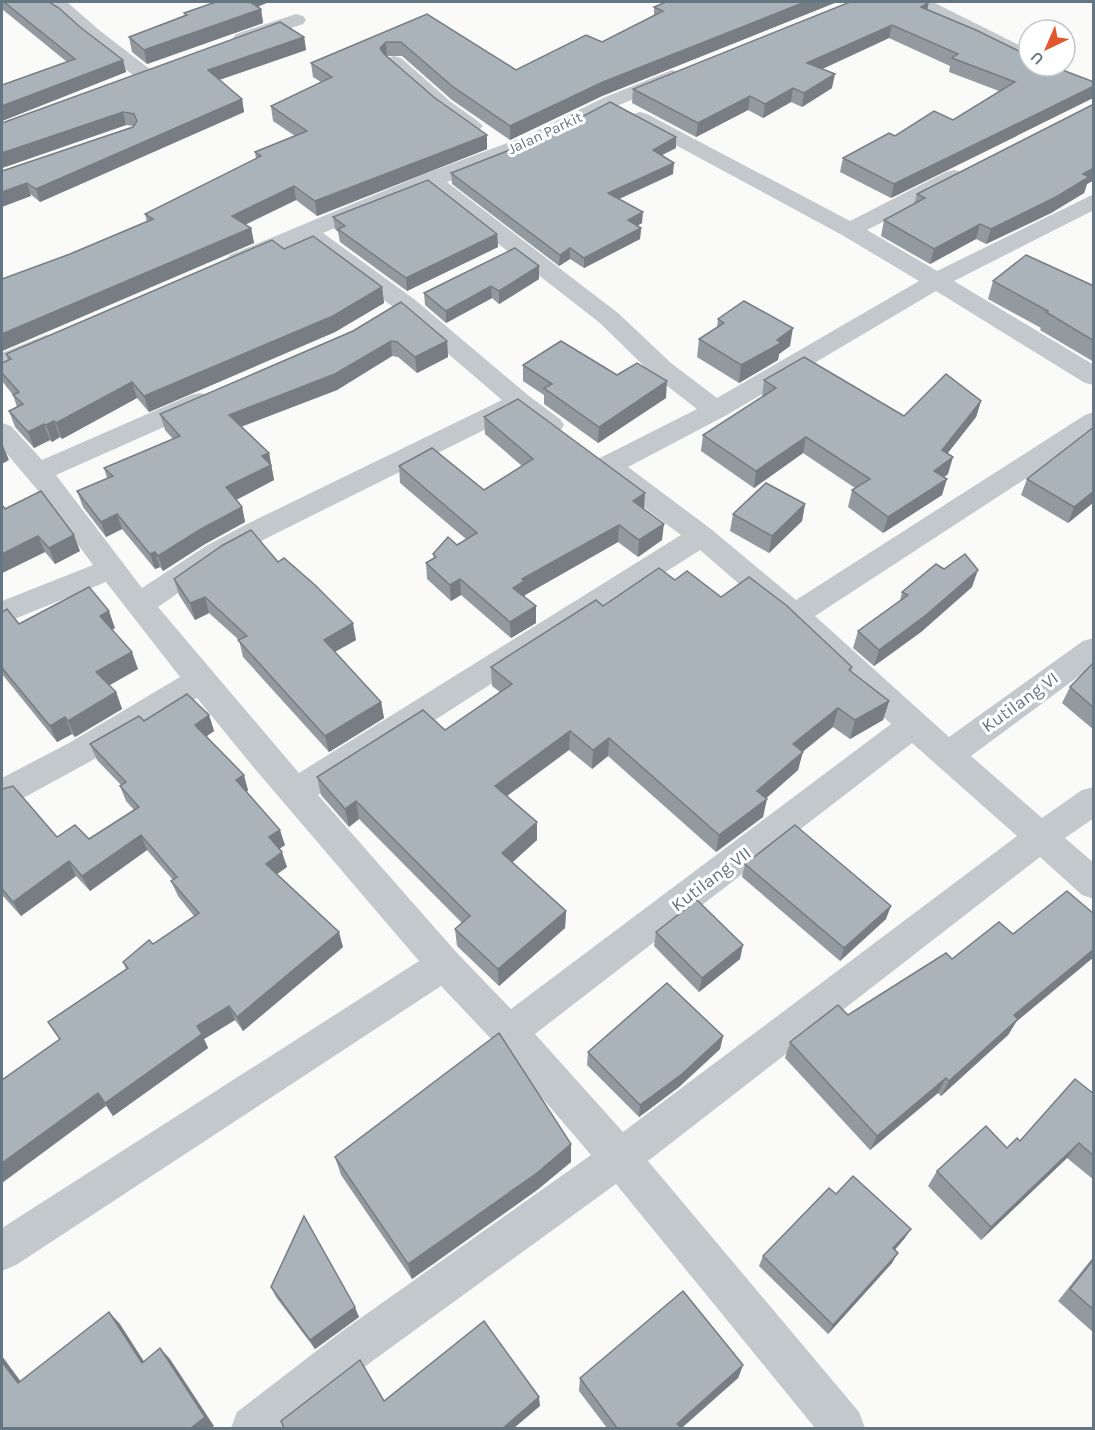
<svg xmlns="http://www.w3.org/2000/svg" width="1095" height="1430" font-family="Karla,sans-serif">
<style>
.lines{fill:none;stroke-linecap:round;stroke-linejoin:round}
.street{fill:#c3c8cc;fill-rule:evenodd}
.wall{fill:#929a9f}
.shaded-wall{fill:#777d82}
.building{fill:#aab3b9;stroke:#777d82;stroke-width:1.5}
.labels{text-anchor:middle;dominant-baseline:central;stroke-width:6;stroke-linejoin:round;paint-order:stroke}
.far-street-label{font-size:15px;fill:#657683;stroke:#fff}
.street-label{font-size:18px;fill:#657683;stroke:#fff}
</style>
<rect width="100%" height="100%" fill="#fafaf8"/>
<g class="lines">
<g class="street">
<polygon points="47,2 67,2 99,30 151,70 154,74 151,78 137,78 85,38"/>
<polygon points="910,2 933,2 1029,50 1029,64 912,6"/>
<polygon points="296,14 303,16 306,20 303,24 243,44 236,42 233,38 236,34"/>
<path d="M394,56l7,2 50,44 28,20 4,4 -4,4c-4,2 -9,3 -14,1 -24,-11 -57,-46 -78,-65l-3,-4 3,-4z"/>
<path d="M672,70l7,2 3,4 -3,4 -62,26 -75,40 -95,36 171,131 53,50 46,35 202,-117 -77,-46 -209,-113 -4,-4 4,-4 7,-2 7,2 203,107 96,-49 8,-2 8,2 3,5 -3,5 -95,48 70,41 157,-77v16l-140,71 140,84v20l-9,-2 -149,-92 -211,125 -97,51 83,62 85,71 289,-185 9,-3v22l-279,182 134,121 134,-96 11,-3v27l-123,91 71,62 40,-28 12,-3v31l-29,20 29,25v36l-12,-4 -42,-38 -392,304 211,251 6,16h-50l-199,-244 -245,178 -84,66h-56l6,-16 104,-80 250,-177 -95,-111 -55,-58 -425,279 -14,6v-43l417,-267 -164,-192 -58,-71 -106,63 -77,42 -12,3v-28l67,-35 111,-66 -74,-95 -104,42v-23l91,-36 -53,-72 -38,-45v-25l9,3 31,34 149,-65 9,-2 9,2 4,6 -4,6 -153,68 86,113 64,-42 39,-21 257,-125 -106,-91 -92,-68 -66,26 -8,-2 -4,-5 4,-5 192,-80 104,-39 77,-38zM428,189l172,134 53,52 44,34 -99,50 -4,7 4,7 83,62 -382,238 -141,-166 68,-47 39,-21 253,-126c14,11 25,23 42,18l4,-6 -4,-6 -31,-23 -115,-97 -91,-66zM700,550l84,73 107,101 -380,285 -54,-56 -139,-158zM912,743l105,93 -394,296 -88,-98z"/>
<polygon points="46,335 55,337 58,343 55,349 2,370 2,353"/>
</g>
</g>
<g class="wall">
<polygon points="2,2 49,2 80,27 123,60 126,72 2,121 2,85 67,62 2,9"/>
<polygon points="215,2 269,2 258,6 261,9 263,23 147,64 132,52 129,37 185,15 184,13"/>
<polygon points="837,2 602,96 510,140 452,100 402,56 387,56 487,149 317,216 296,200 245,225 251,228 254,243 2,351 2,279 70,254 147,222 145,214 256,159 255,152 295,136 273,121 271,106 321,82 313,77 311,63 427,14 516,70 602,42 654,16 654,7"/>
<polygon points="927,10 1093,98 891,198 840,172 843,158 895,136 953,120 999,91 949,72 950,66 889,38 822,69 832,88 802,107 791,102 763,118 748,110 696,137 632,103 633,89"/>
<polygon points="304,37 306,50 219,80 242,99 244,112 40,202 2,171 133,127 133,126 126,125 2,168 2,123"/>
<polygon points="1094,104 1094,180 1087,184 1084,193 1051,213 986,244 976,239 930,264 881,236 884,220 914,204 917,194"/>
<polygon points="676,148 662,155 673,174 619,199 642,223 637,226 641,228 640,239 584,268 570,259 559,266 452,184 451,173"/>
<polygon points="333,217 497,234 498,247 407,291 340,242 338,232 335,229"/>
<polygon points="284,249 382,287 384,303 335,332 149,412 137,398 62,439 60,437 52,442 50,440 34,448 15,427 9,411 17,407 13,395 2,381 2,363 8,361 6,354"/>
<polygon points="539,266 539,279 499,304 492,298 446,323 425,305 424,293"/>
<polygon points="993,281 1094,286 1094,362 1040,330 1041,328 988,299"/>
<polygon points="718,319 790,346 779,354 778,360 739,383 697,357 699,339 717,328"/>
<polygon points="353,331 447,341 448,357 417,373 398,357 392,356 337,390 241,427 269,453 274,480 236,500 242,507 245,522 205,544 163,571 160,567 155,569 122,529 106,537 83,507 77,491 107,478 104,468 173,439 165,430 160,414"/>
<polygon points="523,365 617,375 666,398 598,443 544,404 544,395 523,381"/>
<polygon points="764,380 904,416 981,401 976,417 947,453 948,474 944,477 942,495 883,533 848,507 852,490 855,488 803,453 754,488 701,451 703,435 762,397"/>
<polygon points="484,417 644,509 662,540 638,557 618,542 525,595 524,597 536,623 511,638 461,595 451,601 427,579 426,563 434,558 433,554 457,545 466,539 400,483 399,466 484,490 522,466 485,434"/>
<polygon points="1094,427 1094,502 1068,523 1021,495 1027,479"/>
<polygon points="805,504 802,521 769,553 730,531 733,514"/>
<polygon points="2,505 5,509 80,551 55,564 45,552 2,573"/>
<polygon points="278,562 356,640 335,652 381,702 384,718 329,752 243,657 239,640 209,613 195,620 179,595 174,579"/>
<polygon points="675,580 721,597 852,667 851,672 889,701 883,720 850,739 833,727 802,752 798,770 766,798 763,817 716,852 608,756 592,769 569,750 507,796 537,822 537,840 512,862 566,911 565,928 499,986 457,946 455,929 462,923 359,819 349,827 321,795 317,777 445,730 500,692 492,686 491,667 603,606"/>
<polygon points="972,587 921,632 874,666 853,648 858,631 900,601 902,592"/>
<polygon points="2,612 19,624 115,628 112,630 138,669 109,685 116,692 122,709 75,737 72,734 57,742 2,674"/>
<polygon points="1094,662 1094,730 1062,703 1070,687"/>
<polygon points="209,715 214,731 206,736 248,790 247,792 285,845 279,849 287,867 277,874 343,947 243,1031 235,1020 204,1039 208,1048 113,1116 48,1022 126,969 123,962 153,944 194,916 178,896 171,881 173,880 147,850 90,891 76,876 21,916 2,895 2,789 57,837 89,839 134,810 126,801 120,786 121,785 97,760 90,744 144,721"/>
<polygon points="745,864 886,919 840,961 742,877"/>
<polygon points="656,932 740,959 699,992 654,946"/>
<polygon points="848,1015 1016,1022 1008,1035 941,1096 938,1093 870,1150 785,1058 790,1042"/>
<polygon points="723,1036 720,1049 679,1087 639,1117 587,1065 588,1052"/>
<polygon points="1094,1094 1094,1180 1067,1158 981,1240 928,1186 937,1171 1007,1148"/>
<polygon points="335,1157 571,1162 537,1190 412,1279 341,1175"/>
<polygon points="836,1194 911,1229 904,1239 895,1250 892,1263 828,1334 759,1266 763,1256"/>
<polygon points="1094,1256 1094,1333 1058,1301"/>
<polygon points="271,1287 359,1317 315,1349 276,1297"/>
<polygon points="743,1365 738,1378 682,1428 607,1428 579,1391 580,1378"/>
</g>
<g class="shaded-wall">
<polygon points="254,2 269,2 255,8"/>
<polygon points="805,2 837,2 602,96 510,140 510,126 603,82"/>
<polygon points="929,2 926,16 921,7"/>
<polygon points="261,9 263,23 147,64 144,50"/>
<polygon points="892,25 889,38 805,77 807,63"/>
<polygon points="304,37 306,50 210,83 208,70"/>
<polygon points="386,42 387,56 382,62 380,48"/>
<polygon points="123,60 126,72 2,121 2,106"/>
<polygon points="835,74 832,88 802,107 804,93"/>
<polygon points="1094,86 1093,98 891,198 894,184"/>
<polygon points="793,88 791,102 763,118 765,104"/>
<polygon points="750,96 748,110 696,137 698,123"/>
<polygon points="242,99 244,112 40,202 36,189"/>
<polygon points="123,112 126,125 2,168 2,153"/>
<polygon points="487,135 487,149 317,216 315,201"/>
<polygon points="676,137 676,148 652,160 653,150"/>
<polygon points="674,163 673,174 608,204 608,193"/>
<polygon points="1094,168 1094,180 1087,184 1084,193 1051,213 986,244 991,229"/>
<polygon points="27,183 31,196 2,207 2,192"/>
<polygon points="294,186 296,200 234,230 232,216"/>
<polygon points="643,212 642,223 628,231 628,220"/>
<polygon points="980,224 976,239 930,264 934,249"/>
<polygon points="251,228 254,243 2,351 2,334"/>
<polygon points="641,228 640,239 584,268 584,258"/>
<polygon points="497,234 498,247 407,291 406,278"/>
<polygon points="570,248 570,259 559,266 560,255"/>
<polygon points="539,266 539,279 499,304 499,291"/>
<polygon points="491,286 492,298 446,323 446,311"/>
<polygon points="382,287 384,303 335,332 149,412 144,396"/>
<polygon points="793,328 790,346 779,354 778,360 739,383 741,365"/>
<polygon points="391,341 392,356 337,390 232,430 229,415"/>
<polygon points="447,341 448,357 417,373 415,357"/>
<polygon points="667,381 666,398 598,443 599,427"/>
<polygon points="132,382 137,398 62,439 56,423"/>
<polygon points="981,401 976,417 937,467 942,450"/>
<polygon points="54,421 60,437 52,442 46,425"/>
<polygon points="44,424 50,440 34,448 28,432"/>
<polygon points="806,437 803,453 754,488 756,471"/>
<polygon points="2,443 9,460 2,464"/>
<polygon points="269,453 274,480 230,503 226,487 262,456"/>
<polygon points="953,457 948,474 930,487 934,471"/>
<polygon points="947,479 942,495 883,533 888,517"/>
<polygon points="1094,491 1094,502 1068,523 1074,507"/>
<polygon points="645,493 644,510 633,501"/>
<polygon points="805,504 802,521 769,553 772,536"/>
<polygon points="242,507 245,522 205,544 163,571 158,556 201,529"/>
<polygon points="117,514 122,529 106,537 101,522"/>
<polygon points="664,524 662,540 638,557 639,540"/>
<polygon points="619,525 618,542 525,595 525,597 513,588 522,579"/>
<polygon points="74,535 80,551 55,564 49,548"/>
<polygon points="38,536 45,552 2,573 2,554"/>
<polygon points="155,552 160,567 155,569 150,554"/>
<polygon points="978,570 972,587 921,632 874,666 879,650"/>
<polygon points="460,579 461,595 451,601 450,585"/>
<polygon points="205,597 209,613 195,620 190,603"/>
<polygon points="536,606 536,623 511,638 510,622"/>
<polygon points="109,611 115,628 106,633 100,616"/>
<polygon points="353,623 356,640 327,656 324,640"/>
<polygon points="132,652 138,669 103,689 96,672"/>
<polygon points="116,692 122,709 75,737 68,721"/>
<polygon points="889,701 883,720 850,739 855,720"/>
<polygon points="381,702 384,718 329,752 325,736"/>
<polygon points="838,708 833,727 789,763 793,744"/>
<polygon points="209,715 214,731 200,741 195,725"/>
<polygon points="65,717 72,734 57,742 50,726"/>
<polygon points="570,731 569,750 496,804 495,786"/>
<polygon points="609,738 608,756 592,769 593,750"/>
<polygon points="803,752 798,770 754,809 767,799 763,817 716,852 719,835 757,791"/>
<polygon points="244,775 248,790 241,796 236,780"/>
<polygon points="356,801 359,819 349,827 345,809"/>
<polygon points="537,822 537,840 503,871 502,853"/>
<polygon points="280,830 285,845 273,853 269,837"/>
<polygon points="141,835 147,850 90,891 82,876"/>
<polygon points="282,852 287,867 270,879 266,864"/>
<polygon points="69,861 76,876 21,916 13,902"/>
<polygon points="891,906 886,919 840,961 844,948"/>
<polygon points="566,911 565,928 499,986 498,969"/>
<polygon points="339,932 343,947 243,1031 237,1017"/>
<polygon points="743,945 740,959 699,992 702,978"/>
<polygon points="1094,949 1094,957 1016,1022 1008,1035 941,1096 949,1081 1014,1015"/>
<polygon points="229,1006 235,1020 204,1039 208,1048 113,1116 105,1103 197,1026"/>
<polygon points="723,1036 720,1049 679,1087 639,1117 640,1105"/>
<polygon points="946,1078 938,1093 870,1150 877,1136"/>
<polygon points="98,1093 106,1106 2,1183 2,1163"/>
<polygon points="1079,1143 1067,1158 981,1240 991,1227"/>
<polygon points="571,1144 571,1162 537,1190 412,1279 408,1264"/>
<polygon points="911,1229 904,1239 887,1258 893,1248"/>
<polygon points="898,1253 892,1263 828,1334 833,1325"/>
<polygon points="355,1307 359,1317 315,1349 310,1340"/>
<polygon points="109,1312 120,1324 152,1374 142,1363"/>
<polygon points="160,1348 170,1359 214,1426 211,1428 191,1428"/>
<polygon points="2,1356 30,1394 18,1383 2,1362"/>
<polygon points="743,1365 738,1378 681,1428 677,1424"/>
<polygon points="539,1397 540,1406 514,1428 503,1428"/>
</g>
<g class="building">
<polygon points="4,2 49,2 59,8 80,27 123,60 2,106 2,85 75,59"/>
<polygon points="216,2 250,2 261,9 144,50 129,37 187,15 184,13"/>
<polygon points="666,2 805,2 603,82 510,126 452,86 401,42 386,42 380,48 384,54 435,98 487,135 315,201 294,186 232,216 251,228 2,334 2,279 70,254 153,219 145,214 261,156 255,152 307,131 271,106 332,77 311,63 427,14 516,70 586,35 602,42 663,11 654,7"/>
<polygon points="850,2 929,2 921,7 976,30 1029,56 1029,66 1052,66 1094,82 1094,86 894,184 843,158 889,133 895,136 934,111 953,120 1015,82 952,58 958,54 892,25 807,63 835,74 804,93 793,88 765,104 750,96 698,123 633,89"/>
<polygon points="280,22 304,37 208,70 242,99 36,189 27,183 2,192 2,171 133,127 137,121 134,114 123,112 2,153 2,123"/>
<polygon points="610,102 676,137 653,150 674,163 608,193 643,212 628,220 641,228 584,258 570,248 560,255 451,173 543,137"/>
<polygon points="1094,104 1094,168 1083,174 1089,177 1056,197 991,229 980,224 934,249 884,220 925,198 917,194"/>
<polygon points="428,180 497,234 406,278 338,229 345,226 333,217"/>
<polygon points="313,236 382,287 333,316 144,396 132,382 56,423 54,421 46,425 44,424 28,432 9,411 23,404 13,395 19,392 2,373 2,363 11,359 6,354 272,240 284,249"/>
<polygon points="515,248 539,266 499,291 491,286 446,311 424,293"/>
<polygon points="1026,255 1094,286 1094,341 1046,312 1048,311 993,281"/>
<polygon points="744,301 793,328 777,340 781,343 741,365 699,339 724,323 718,319"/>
<polygon points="401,302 447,341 415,357 397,342 391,341 335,374 229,415 269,453 262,456 271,465 226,487 242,507 201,529 158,556 155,552 150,554 117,514 101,522 77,491 113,476 104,468 180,436 160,414 353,331"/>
<polygon points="561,341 617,375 637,363 667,381 599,427 544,388 552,384 523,365"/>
<polygon points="804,357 904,416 946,374 981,401 942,450 953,457 934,471 947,479 888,517 852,490 870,479 806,437 756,471 703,435 776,388 764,380"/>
<polygon points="518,399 645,493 633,501 664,524 639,540 619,525 522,579 524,581 513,588 536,606 510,622 460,579 450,585 426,563 436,557 433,554 448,537 457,545 477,533 399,466 432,448 484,490 533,459 484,417"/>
<polygon points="1094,427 1094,491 1074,507 1027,479"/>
<polygon points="766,483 805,504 772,536 733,514"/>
<polygon points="41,491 74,535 49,548 38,536 2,554 2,505 5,509"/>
<polygon points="251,530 278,562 284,558 315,585 353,623 324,640 381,702 325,736 238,640 247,636 205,597 190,603 174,579 223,545"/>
<polygon points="965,554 978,570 926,615 879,650 858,631 908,595 902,592 936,564 944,569"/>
<polygon points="659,568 675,580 687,571 721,597 749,577 786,605 852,667 849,670 889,701 855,720 838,708 793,744 803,752 757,791 767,799 719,835 609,738 593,750 570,731 495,786 537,822 502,853 566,911 498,969 455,929 470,916 356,801 345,809 317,777 423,710 445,730 512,684 491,667 596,600 603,606"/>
<polygon points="89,587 109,611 100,616 132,652 96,672 116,692 68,721 65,717 50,726 2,668 2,612 7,609 19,624"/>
<polygon points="1094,662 1094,708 1070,687"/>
<polygon points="187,694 209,715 195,725 244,775 236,780 280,830 269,837 282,852 266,864 339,932 237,1017 229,1006 197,1026 202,1034 105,1103 98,1093 2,1163 2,1080 60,1039 48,1022 128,968 123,962 149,940 153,944 199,913 171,881 177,877 141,835 82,876 69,861 13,902 2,889 2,789 13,786 57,837 75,825 89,839 139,807 120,786 126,782 90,744 139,716 144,721"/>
<polygon points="795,825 891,906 844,948 745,864"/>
<polygon points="1067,891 1094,914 1094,949 1014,1015 1018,1019 949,1081 946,1078 877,1136 790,1042 838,1005 848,1015 946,953 952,959 999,922 1013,934"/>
<polygon points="697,900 743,945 702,978 656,932"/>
<polygon points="667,983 723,1036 682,1074 640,1105 588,1052"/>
<polygon points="499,1033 571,1144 537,1173 408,1264 335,1157"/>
<polygon points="1075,1079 1094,1094 1094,1156 1079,1143 991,1227 937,1171 986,1126 1007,1148 1017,1138 1020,1141"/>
<polygon points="853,1176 911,1229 893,1248 898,1253 833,1325 763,1256 829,1188 836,1194"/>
<polygon points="304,1216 355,1307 310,1340 271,1287"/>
<polygon points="1094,1259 1094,1310 1070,1289"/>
<polygon points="683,1291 743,1365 677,1424 682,1428 617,1428 580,1378"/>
<polygon points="109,1312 142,1363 160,1348 205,1417 191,1428 2,1428 2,1362 18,1383"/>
<polygon points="484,1321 539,1397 503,1428 284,1428 281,1421 360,1360 384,1401"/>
</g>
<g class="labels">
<g class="far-street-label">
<text transform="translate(545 133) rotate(-25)">Jalan Parkit</text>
</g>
<g class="street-label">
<text transform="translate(1020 702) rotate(-36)">Kutilang VI</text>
<text transform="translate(711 879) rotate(-37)">Kutilang VII</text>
</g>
</g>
<rect width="1095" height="1430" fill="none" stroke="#657683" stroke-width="6"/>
<g transform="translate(1047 48) rotate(224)"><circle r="28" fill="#ffffff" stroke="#c1c8cd" stroke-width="1.5"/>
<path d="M0-4.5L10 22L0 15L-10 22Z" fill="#e4572e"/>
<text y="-9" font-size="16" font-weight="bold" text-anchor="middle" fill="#657683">U</text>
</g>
</svg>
